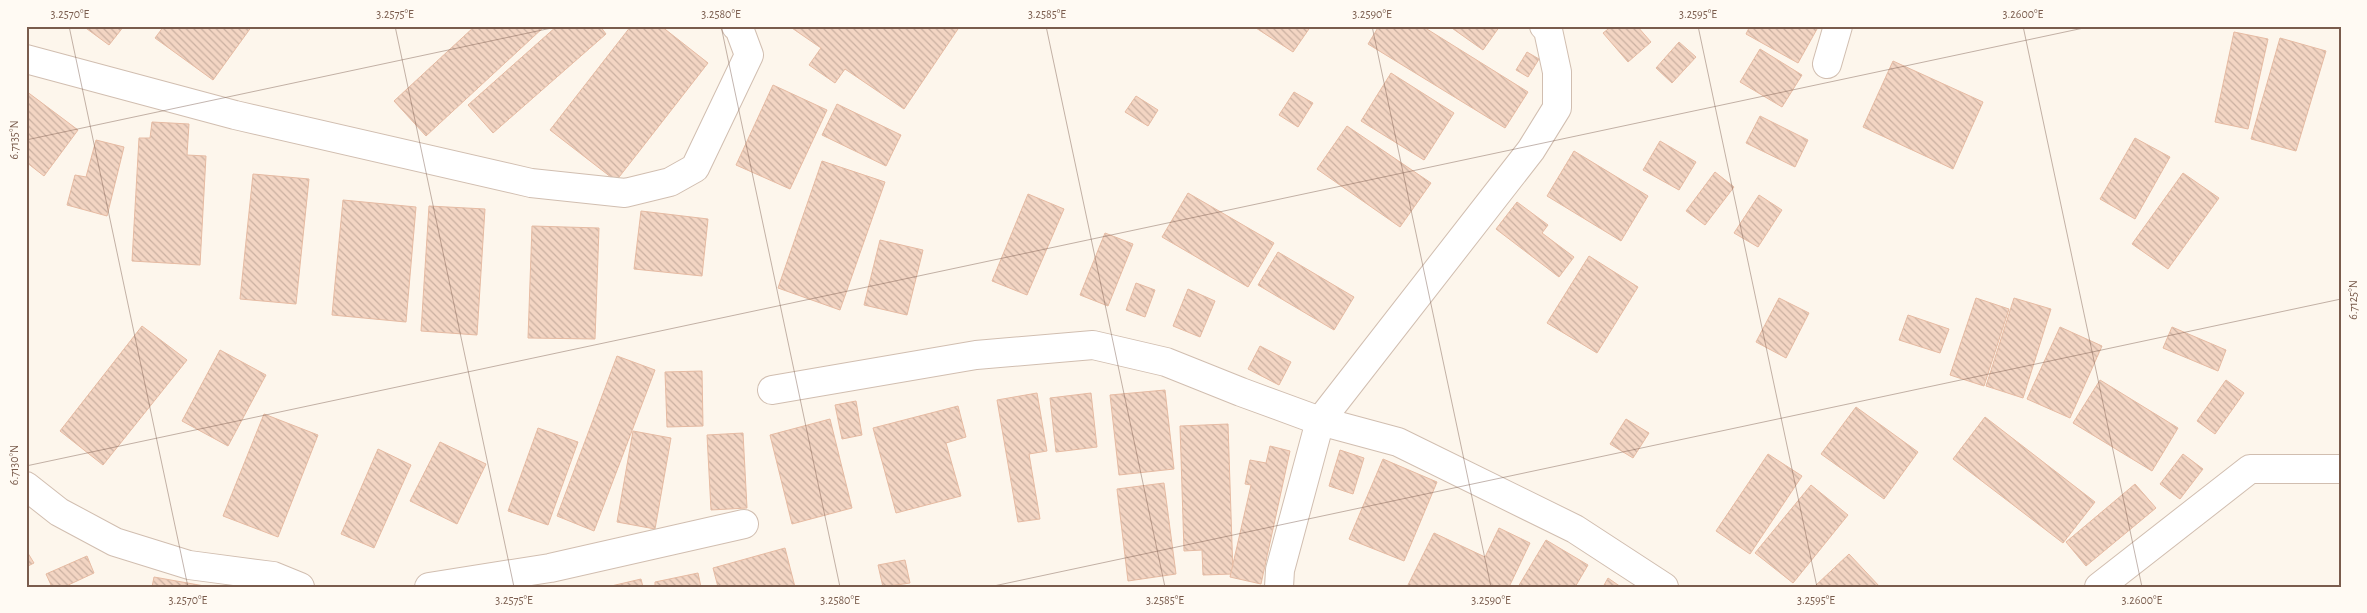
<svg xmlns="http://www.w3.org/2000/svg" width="2367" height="613" font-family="'Alegreya Sans',sans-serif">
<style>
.building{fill:url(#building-back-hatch);stroke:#e6bba3}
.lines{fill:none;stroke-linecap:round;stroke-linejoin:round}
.minor-casing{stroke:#d1beb0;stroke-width:30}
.minor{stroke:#fff;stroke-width:28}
.ticks{fill:none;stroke:#7a5c4d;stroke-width:1;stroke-opacity:0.45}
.neatline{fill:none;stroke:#7a5c4d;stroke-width:2}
.ticks-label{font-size:12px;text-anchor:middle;fill:#7a5c4d}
</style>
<defs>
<pattern id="building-back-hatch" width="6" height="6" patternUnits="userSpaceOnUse" patternTransform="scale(1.25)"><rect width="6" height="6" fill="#f3d5c3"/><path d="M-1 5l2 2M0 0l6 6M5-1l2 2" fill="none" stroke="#cab0a1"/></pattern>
</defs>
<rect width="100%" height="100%" fill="#fdf6ec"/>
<g class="building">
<polygon points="83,26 124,26 109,45"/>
<polygon points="164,26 252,26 213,80 155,38"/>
<polygon points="475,26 545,26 426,136 394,101"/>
<polygon points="557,26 600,26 606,34 493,133 468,105"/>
<polygon points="631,26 661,26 708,63 616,181 550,130"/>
<polygon points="789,26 960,26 904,109 845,69 835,83 809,65 821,48"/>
<polygon points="1258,26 1311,26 1293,52 1256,28"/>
<polygon points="1379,26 1422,26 1528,92 1505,128 1368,44"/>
<polygon points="1449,26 1500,26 1483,50"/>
<polygon points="1612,26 1637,26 1651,42 1628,62 1603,33"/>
<polygon points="1750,26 1811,26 1817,29 1798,63 1746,34"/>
<polygon points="2234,32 2268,39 2248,129 2215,122"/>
<polygon points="2280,38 2326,51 2296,151 2251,139"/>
<polygon points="1679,42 1696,57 1672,83 1656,68"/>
<polygon points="1760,49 1802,75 1782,107 1740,82"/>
<polygon points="1527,52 1539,59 1528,77 1516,70"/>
<polygon points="1893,61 1983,102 1953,169 1863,127"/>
<polygon points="1391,73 1454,113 1424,160 1361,121"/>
<polygon points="773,85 827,110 790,189 736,165"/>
<polygon points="26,91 78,130 44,176 26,162"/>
<polygon points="1294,92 1313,103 1298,127 1279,115"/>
<polygon points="1136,96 1158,110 1148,126 1125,112"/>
<polygon points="837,104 901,135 886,166 822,135"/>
<polygon points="1760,116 1808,140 1795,167 1746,143"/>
<polygon points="152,122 189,124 187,155 206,156 200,265 132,261 139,138 150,138"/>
<polygon points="1347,126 1431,183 1400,227 1317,169"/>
<polygon points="2135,138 2170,157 2135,219 2100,199"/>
<polygon points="96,140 124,147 107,216 67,205 75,175 86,177"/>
<polygon points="1660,141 1696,162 1679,190 1643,170"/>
<polygon points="1574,151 1648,196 1621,241 1547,196"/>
<polygon points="822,161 885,182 840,310 778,288"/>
<polygon points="1715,172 1734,187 1705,225 1686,211"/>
<polygon points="2183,173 2219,198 2168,269 2132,244"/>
<polygon points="253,174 309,179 296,304 240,299"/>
<polygon points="1188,193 1274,243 1248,287 1162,237"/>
<polygon points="1028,194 1064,209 1027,295 992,281"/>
<polygon points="1759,195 1782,210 1758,247 1734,233"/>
<polygon points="343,200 416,207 406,322 332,315"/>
<polygon points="1517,202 1548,225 1542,233 1574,257 1559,277 1496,229"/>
<polygon points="429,206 485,209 477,335 421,331"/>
<polygon points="641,211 708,219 702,276 634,269"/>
<polygon points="532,226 599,228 595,339 528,338"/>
<polygon points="1105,233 1133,244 1108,306 1080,295"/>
<polygon points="880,240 923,250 907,315 864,305"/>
<polygon points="1278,252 1354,297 1334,330 1258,285"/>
<polygon points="1589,256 1638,287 1597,353 1547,323"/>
<polygon points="1136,283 1155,290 1145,317 1126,310"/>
<polygon points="1188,289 1215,301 1200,337 1173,326"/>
<polygon points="1779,298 1809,313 1786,358 1756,342"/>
<polygon points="1976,298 2009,309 1984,386 1950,375"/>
<polygon points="2014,298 2051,309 2023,398 1986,386"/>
<polygon points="1908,315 1949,329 1940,353 1899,340"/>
<polygon points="142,326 187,360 103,465 60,431"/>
<polygon points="2060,327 2102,346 2070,418 2027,399"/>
<polygon points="2172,327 2226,350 2218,371 2163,348"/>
<polygon points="1260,346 1291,362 1279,385 1248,369"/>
<polygon points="220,350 266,375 228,446 182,421"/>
<polygon points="617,356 655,370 594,531 557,516"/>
<polygon points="702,371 703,426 667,427 665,372"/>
<polygon points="2100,380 2178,428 2152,471 2073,423"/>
<polygon points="2226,380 2244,393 2215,434 2197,421"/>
<polygon points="1165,390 1174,469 1119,475 1110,395"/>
<polygon points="1037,393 1047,451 1029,454 1040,519 1018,522 997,400"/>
<polygon points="1091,393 1097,447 1056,452 1050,398"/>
<polygon points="856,401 862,435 842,439 835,405"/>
<polygon points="958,406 966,437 946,443 961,496 896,513 873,428"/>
<polygon points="1856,407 1918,452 1884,499 1821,454"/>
<polygon points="264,414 318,435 278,537 223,516"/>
<polygon points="1985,417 2095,502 2063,543 1953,459"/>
<polygon points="830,419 852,508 792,524 770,435"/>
<polygon points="1626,419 1649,433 1633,458 1610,444"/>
<polygon points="1228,424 1233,574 1203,575 1202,550 1184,551 1180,426"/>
<polygon points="538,428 578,442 548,525 508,511"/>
<polygon points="633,431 671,438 655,529 617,522"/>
<polygon points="743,433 747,508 711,510 707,435"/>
<polygon points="440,442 486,464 457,524 410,501"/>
<polygon points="1270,446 1290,451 1261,584 1230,577 1251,485 1245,484 1250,460 1266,463"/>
<polygon points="378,449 411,465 374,548 341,534"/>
<polygon points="1340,450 1364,458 1353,494 1329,486"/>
<polygon points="1768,454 1802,476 1750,554 1716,531"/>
<polygon points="2183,454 2203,469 2180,499 2160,484"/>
<polygon points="1383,459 1437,482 1404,561 1349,539"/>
<polygon points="1164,483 1176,574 1128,581 1117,489"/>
<polygon points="2135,484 2156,508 2086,566 2066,542"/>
<polygon points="1811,485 1848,515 1793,583 1755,553"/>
<polygon points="1499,528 1530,543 1509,587 1407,587 1434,533 1485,557"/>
<polygon points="1546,540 1588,565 1575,587 1518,587"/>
<polygon points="785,548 795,587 718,587 713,568"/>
<polygon points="26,550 34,563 26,567"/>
<polygon points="1849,554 1880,587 1814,587"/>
<polygon points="87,556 94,573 64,587 52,587 46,574"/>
<polygon points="905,560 910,583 883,587 878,565"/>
<polygon points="698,573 701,587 655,587 655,582"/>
<polygon points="154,577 210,587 152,587"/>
<polygon points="1608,578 1621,587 1603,587"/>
<polygon points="641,579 643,587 607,587"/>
</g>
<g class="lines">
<g class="minor-casing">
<g id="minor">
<polyline points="26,59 235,115 531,183 625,193 670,182 695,168 749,55 739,28 736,26"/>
<polyline points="1827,64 1838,26"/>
<polyline points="772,390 976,355 1093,345 1166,362 1241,392 1320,421 1398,442 1575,529 1664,587"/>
<polyline points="26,486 59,512 115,542 189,565 273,576 300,587"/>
<polyline points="429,587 550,568 744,524"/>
<polyline points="1279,587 1280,570 1320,421 1531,150 1557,108 1557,72 1548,30 1544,26"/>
<polyline points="2099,587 2250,469 2341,469"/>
</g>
</g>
<use href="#minor" class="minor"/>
</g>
<path class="ticks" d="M69,26l119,561M395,26l119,561M721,26l119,561M1046,26l119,561M1372,26l119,561M1698,26l119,561M2023,26l119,561M26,140l535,-114M26,466l2067,-440M989,587l1352,-288"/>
<rect width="2367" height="613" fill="none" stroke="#fffaf3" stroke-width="55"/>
<rect x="28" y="28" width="2312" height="558" class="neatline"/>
<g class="ticks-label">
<text x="70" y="18">3.2570°E</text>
<text x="395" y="18">3.2575°E</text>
<text x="721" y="18">3.2580°E</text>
<text x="1047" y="18">3.2585°E</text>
<text x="1372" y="18">3.2590°E</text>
<text x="1698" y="18">3.2595°E</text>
<text x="2023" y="18">3.2600°E</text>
<text transform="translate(14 140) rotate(-90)" y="4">6.7135°N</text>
<text transform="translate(2353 300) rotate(-90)" y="4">6.7125°N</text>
<text transform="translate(14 465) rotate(-90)" y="4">6.7130°N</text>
<text x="188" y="604">3.2570°E</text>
<text x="514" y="604">3.2575°E</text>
<text x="840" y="604">3.2580°E</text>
<text x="1165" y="604">3.2585°E</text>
<text x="1491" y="604">3.2590°E</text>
<text x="1816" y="604">3.2595°E</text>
<text x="2142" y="604">3.2600°E</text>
</g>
</svg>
